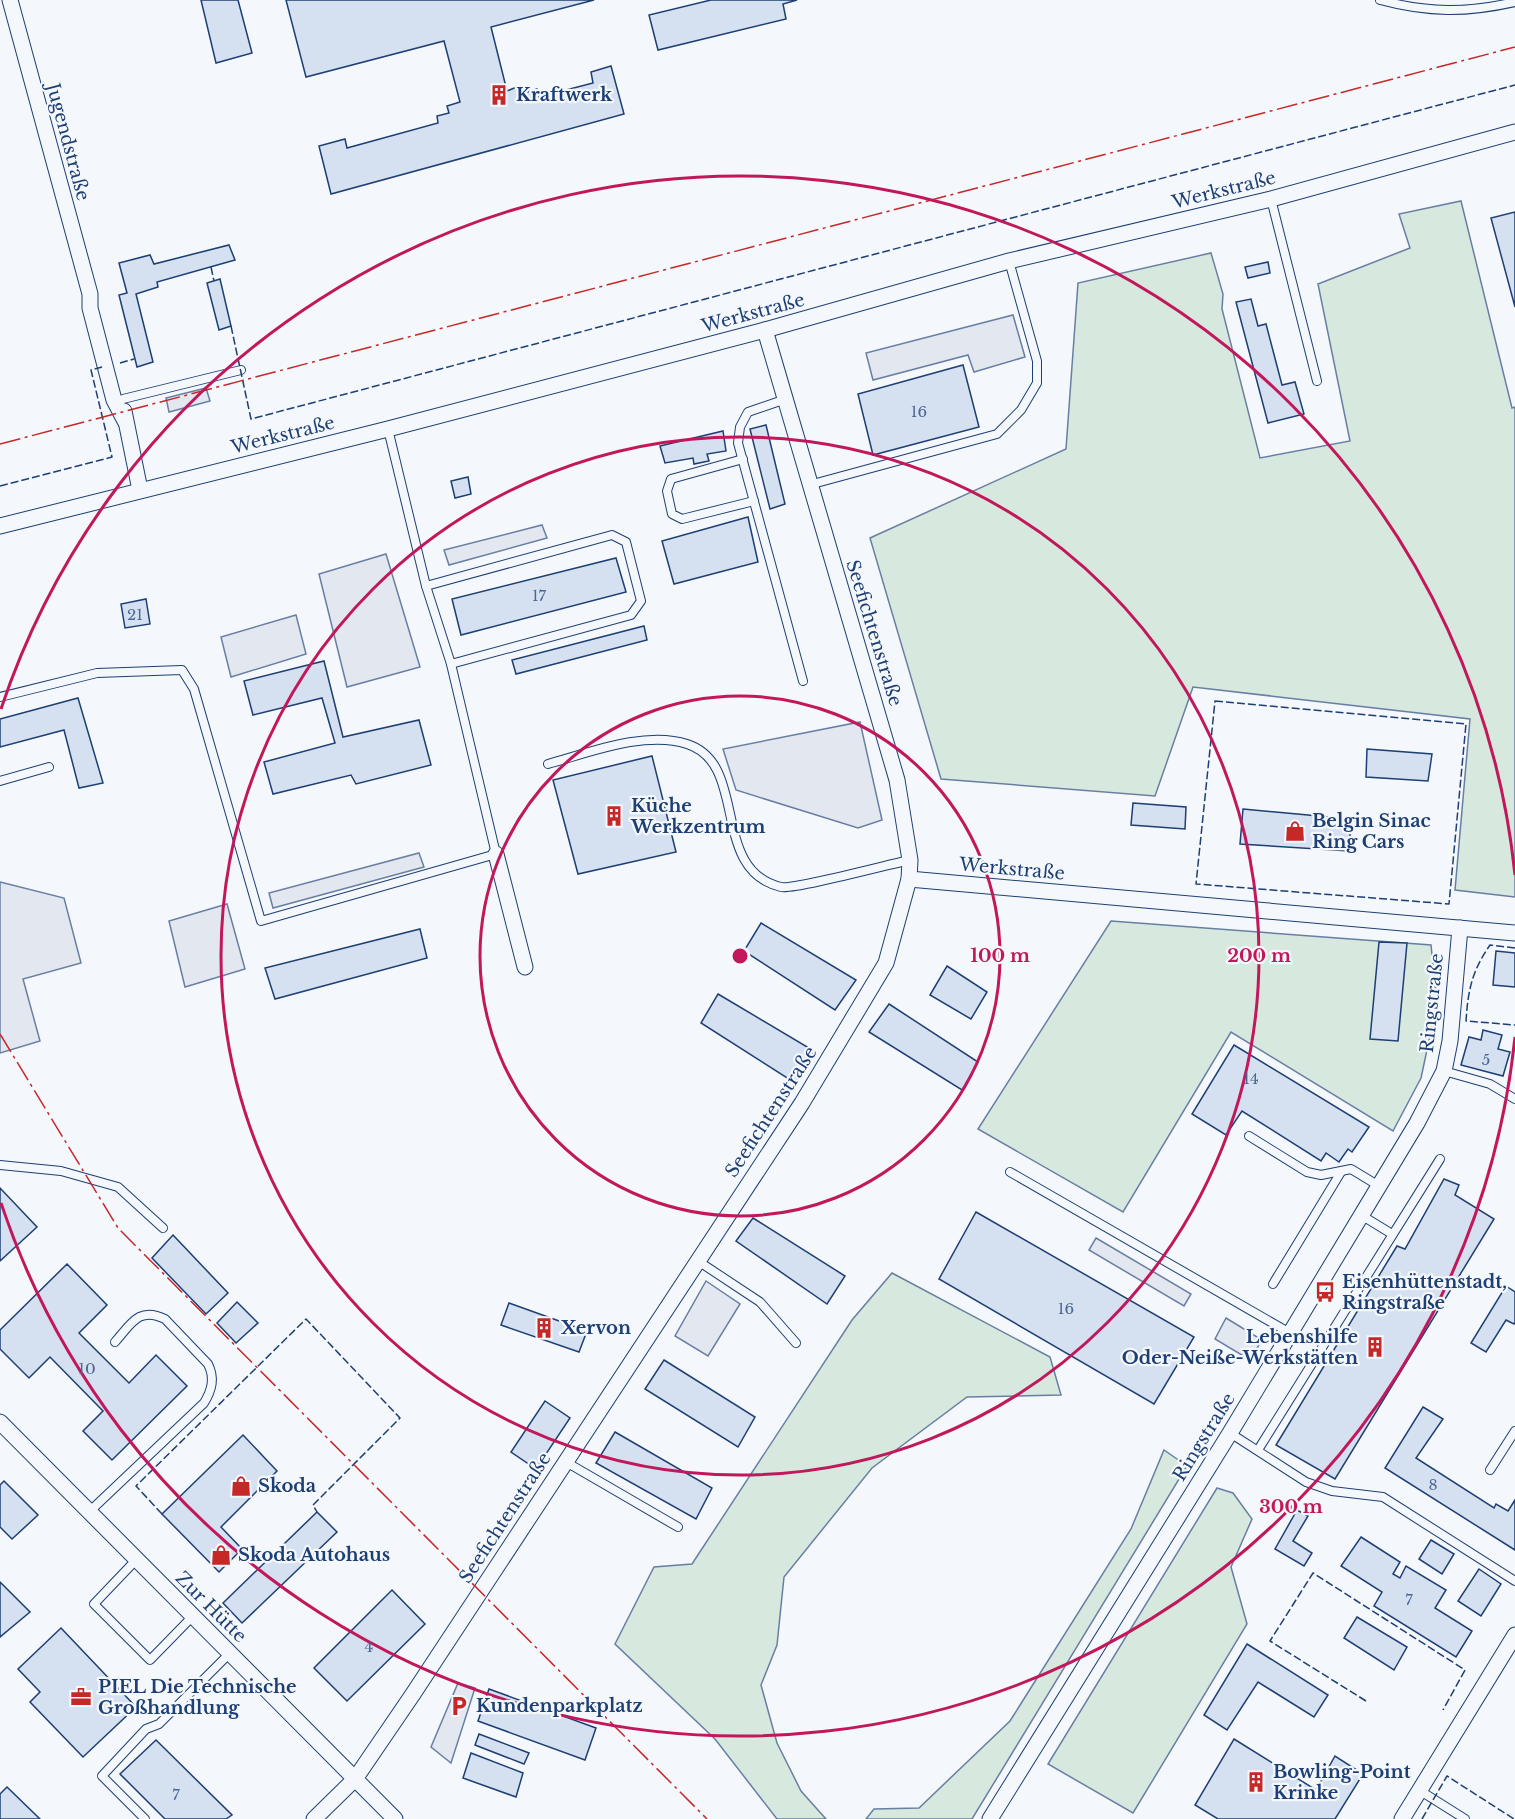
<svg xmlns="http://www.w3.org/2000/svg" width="1515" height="1819" font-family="'Libre Baskerville',serif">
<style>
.green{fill:#d7e8df;stroke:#687fa3;stroke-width:1.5}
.parking{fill:#e3e8f0;stroke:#687fa3;stroke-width:1.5}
.building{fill:#d5e0f0;stroke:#1d3f73;stroke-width:1.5}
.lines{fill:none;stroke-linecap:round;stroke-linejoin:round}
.lane-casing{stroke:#1d3f73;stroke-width:10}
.street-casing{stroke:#1d3f73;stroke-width:17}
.lane{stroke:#f4f7fb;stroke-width:8}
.street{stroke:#f4f7fb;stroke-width:15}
.fence{stroke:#1d3f73;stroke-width:1.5;stroke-dasharray:8 3;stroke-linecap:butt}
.power{stroke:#c62828;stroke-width:1.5;stroke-dasharray:21 4.5 3 4.5;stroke-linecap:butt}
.ring{fill:none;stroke:#c2185b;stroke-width:3}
.labels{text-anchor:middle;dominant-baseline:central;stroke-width:4.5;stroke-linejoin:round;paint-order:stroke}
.number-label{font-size:15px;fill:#4b6792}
.poi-label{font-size:18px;font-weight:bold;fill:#1d3f73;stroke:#f4f7fb;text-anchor:start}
.street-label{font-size:18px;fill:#1d3f73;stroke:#f4f7fb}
.centre{fill:#c2185b;stroke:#f4f7fb;stroke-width:3}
.ring-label{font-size:18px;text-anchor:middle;font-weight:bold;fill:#c2185b;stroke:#f4f7fb;stroke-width:4.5;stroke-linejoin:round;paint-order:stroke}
</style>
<rect width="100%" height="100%" fill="#f4f7fb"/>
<g class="green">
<polygon points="1461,201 1512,408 1515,407 1515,897 1455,890 1470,719 1193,687 1155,796 941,779 870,538 1066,449 1078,283 1211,253 1223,294 1222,309 1260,458 1350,441 1318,284 1410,248 1399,214"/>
<polygon points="1111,921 1431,945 1437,1003 1421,1078 1393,1131 1231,1032 1123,1212 978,1129"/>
<polygon points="892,1273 1050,1357 1061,1395 967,1397 872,1468 784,1577 777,1645 761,1685 777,1743 801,1791 826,1819 777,1819 715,1739 615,1644 654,1567 692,1564 852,1320"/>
<polygon points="1164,1450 1187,1466 972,1819 866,1819 874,1809 919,1808 1010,1721 1131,1529"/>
<polygon points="1217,1488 1233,1493 1252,1519 1231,1567 1247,1624 1133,1813 1048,1764"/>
</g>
<g class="parking">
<polygon points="1013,315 1025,357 974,372 968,355 873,380 866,353"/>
<polygon points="206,388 210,401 169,412 166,398"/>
<polygon points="542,525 547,538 449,565 444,550"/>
<polygon points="386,554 420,667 347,687 319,574"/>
<polygon points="296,615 306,654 231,677 221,637"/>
<polygon points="860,722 882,820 858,828 736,790 723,749"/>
<polygon points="419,853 424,867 273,908 269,893"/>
<polygon points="0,882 64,898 81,963 23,979 40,1041 0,1053"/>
<polygon points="227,904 245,969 185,987 169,921"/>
<polygon points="1096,1238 1191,1294 1184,1306 1089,1250"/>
<polygon points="706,1281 740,1304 708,1356 675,1336"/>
<polygon points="1226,1318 1262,1340 1250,1360 1215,1339"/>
<polygon points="458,1683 475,1688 451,1763 431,1747"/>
</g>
<g class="building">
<polygon points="201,0 238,0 252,53 216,63"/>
<polygon points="286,0 594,0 491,27 507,91 519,86 521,94 537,89 539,97 593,83 591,72 611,66 624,114 331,194 319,146 345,139 347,148 438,123 437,116 449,113 447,106 460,102 444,41 306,77"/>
<polygon points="711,0 797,0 783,4 786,19 658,50 649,15"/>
<polygon points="1515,212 1515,307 1491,218"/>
<polygon points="229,245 235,260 157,282 158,287 136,294 153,362 137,367 119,295 127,293 119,263 150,255 154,264"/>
<polygon points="1268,262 1270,273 1248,278 1245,267"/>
<polygon points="220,279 231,326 219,330 207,283"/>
<polygon points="1251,299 1258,326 1266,324 1282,385 1295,382 1304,414 1268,423 1236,302"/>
<polygon points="963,365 979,427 873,455 858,394"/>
<polygon points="766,425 785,504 770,509 750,429"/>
<polygon points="723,431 726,451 707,454 709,461 694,464 693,458 665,463 660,446"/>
<polygon points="468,477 471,494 455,498 451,481"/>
<polygon points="748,517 758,562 674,584 662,541"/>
<polygon points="616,558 626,592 461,635 452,599"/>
<polygon points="146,599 150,624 125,628 121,604"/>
<polygon points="644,626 647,640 516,674 512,660"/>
<polygon points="324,661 343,737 419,720 431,765 356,784 351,775 273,794 264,762 335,743 322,698 253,715 244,681"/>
<polygon points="78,698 103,783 79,788 64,730 0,747 0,719"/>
<polygon points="1367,749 1432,754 1428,781 1366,777"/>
<polygon points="652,756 676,852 578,874 553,780"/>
<polygon points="1133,803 1186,807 1185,829 1131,825"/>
<polygon points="1243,809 1351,819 1349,851 1240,844"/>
<polygon points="761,923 856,980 835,1010 744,951"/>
<polygon points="420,929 427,958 275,999 265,968"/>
<polygon points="1379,942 1407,943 1398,1041 1370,1039"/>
<polygon points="1496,951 1515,953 1515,987 1493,985"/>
<polygon points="947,966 987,992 971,1019 930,995"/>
<polygon points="718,994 814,1051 795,1083 701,1023"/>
<polygon points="889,1004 978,1062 962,1090 869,1032"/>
<polygon points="1483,1030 1502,1035 1498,1049 1510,1052 1503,1076 1461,1065 1469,1037 1481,1040"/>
<polygon points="1234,1045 1369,1127 1352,1152 1348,1149 1339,1162 1326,1153 1321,1161 1242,1111 1226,1135 1192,1114"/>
<polygon points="1444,1179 1459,1185 1455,1195 1494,1219 1335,1479 1276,1445 1397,1246 1405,1249"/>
<polygon points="0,1188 37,1227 0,1261"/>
<polygon points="976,1212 1194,1337 1154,1404 939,1279"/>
<polygon points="753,1218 845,1276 827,1304 736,1241"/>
<polygon points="173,1235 228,1293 206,1314 152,1258"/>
<polygon points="67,1264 107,1305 79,1333 129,1383 156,1355 187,1386 112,1460 83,1431 103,1411 50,1357 29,1378 0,1349 0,1330"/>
<polygon points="1506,1286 1515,1292 1515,1322 1514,1324 1506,1320 1486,1352 1471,1343"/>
<polygon points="237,1302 258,1323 236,1343 217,1323"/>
<polygon points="509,1303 587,1331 579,1352 501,1325"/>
<polygon points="664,1360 755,1417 738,1447 645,1389"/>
<polygon points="545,1401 570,1418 536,1469 511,1452"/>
<polygon points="1423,1407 1443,1419 1416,1458 1494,1508 1496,1504 1508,1511 1515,1500 1515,1550 1385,1468"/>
<polygon points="615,1432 712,1488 696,1519 596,1463"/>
<polygon points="243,1435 277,1471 221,1527 242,1549 219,1572 162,1514"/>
<polygon points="4,1481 38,1515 12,1539 0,1527 0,1485"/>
<polygon points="1297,1510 1308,1516 1293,1541 1312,1553 1304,1566 1275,1549"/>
<polygon points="317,1512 337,1532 242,1623 223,1603"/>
<polygon points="1361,1537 1400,1562 1393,1574 1400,1578 1406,1566 1446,1590 1435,1608 1472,1631 1456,1657 1374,1606 1382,1592 1341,1566"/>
<polygon points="1431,1540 1454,1554 1442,1574 1419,1559"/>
<polygon points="1479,1569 1501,1584 1481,1616 1458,1601"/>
<polygon points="0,1582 30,1612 0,1637"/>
<polygon points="392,1590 425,1624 347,1701 314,1668"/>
<polygon points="1357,1617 1407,1647 1394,1670 1344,1638"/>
<polygon points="61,1628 136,1707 83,1757 30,1702 40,1692 18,1669"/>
<polygon points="1247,1644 1328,1695 1314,1717 1258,1682 1227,1730 1204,1715"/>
<polygon points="489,1689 596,1728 585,1760 478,1721"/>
<polygon points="479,1734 529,1753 524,1764 475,1745"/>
<polygon points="1234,1739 1316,1790 1335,1756 1363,1774 1335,1819 1218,1819 1195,1805"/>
<polygon points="156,1740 232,1815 226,1819 165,1819 120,1774"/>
<polygon points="471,1753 523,1773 516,1797 463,1778"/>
<polygon points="7,1787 40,1819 0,1819 0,1794"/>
</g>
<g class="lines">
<g class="lane-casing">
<g id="lane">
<path d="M1380,0c48,13 87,13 135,2"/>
<polyline points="1271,199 1317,381"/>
<polyline points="123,399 241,370"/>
<polyline points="783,400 748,412 740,427 738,443 803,681"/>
<polyline points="743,459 671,479 667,491 672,514 682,519 754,501"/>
<polyline points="809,485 997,434 1021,410 1037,383 1037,361 1009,261"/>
<polyline points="426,586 612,535 626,542 641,601 631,615 451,664"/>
<polyline points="0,697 97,673 182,670 194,689 261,921 496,854 451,664 426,586 388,429"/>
<path d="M548,764c40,-11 98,-34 139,-20 63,20 22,126 94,143 12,3 109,-23 129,-27"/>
<polyline points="0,781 49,767"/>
<polyline points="1444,1071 1490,1084 1515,1099"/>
<polyline points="1249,1136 1307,1172 1321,1175 1351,1169 1379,1186"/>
<polyline points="0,1165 61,1171 118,1187 163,1228"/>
<polyline points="1010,1172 1290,1333"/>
<polyline points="1361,1215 1392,1234"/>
<polyline points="698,1261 760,1302 796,1343"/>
<polyline points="1273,1284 1341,1172"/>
<polyline points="1230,1433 1306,1482 1332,1491 1383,1497 1515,1581"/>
<polyline points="1258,1450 1440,1159"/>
<polyline points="566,1462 678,1527"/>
<polyline points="1490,1470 1515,1431"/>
<path d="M89,1512l115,-109c8,-13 11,-25 4,-39l-43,-45c-26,-13 -34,5 -50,23"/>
<polyline points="136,1560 94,1604 150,1660 193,1616"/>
<polyline points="1419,1790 1465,1819"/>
<polyline points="145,1819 102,1776 146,1729 159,1724 230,1653"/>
</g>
</g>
<g class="street-casing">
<g id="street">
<polyline points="10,0 90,294 90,308 114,400 125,421"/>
<polyline points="124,411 140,490"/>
<polyline points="0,526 388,429 765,330 1009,261 1271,199 1515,132"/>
<polyline points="496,854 525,967"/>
<polyline points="909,879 1515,933"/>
<polyline points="0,1422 395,1819"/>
<polyline points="314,1819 355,1779 413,1694 802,1103 886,963 909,879 910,860 897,780 765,330"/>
<polyline points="990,1819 1230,1433 1417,1123 1444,1071 1450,1041 1460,928"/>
<polyline points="1402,1819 1515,1635"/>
</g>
</g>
<use href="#lane" class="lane"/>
<use href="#street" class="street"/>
<g class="fence">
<polyline points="211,267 214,281"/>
<polyline points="231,326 251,419 1515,85"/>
<polyline points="120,363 134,359"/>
<polyline points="0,486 112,457 91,370 102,367"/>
<polygon points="1215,701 1466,724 1449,904 1196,884"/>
<path d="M1515,948l-25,-3c-18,26 -22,45 -24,76l49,4"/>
<polyline points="162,1514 136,1486 306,1319 400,1418 313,1505 317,1512"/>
<polyline points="1366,1701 1270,1641 1313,1573 1465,1670 1443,1710"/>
<polyline points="1422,1819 1447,1776 1514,1819"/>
</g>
<g class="power">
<polyline points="0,444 1515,47"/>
<polyline points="0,1034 118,1228 707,1819"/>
</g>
</g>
<g class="ring">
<circle cx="740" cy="956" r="260"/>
<circle cx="740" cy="956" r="519"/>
<path d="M1515 1037A779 779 0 0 1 1 1203M1 709A779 779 0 0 1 1515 875"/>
</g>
<defs>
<g id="building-bare" transform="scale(1.62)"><path d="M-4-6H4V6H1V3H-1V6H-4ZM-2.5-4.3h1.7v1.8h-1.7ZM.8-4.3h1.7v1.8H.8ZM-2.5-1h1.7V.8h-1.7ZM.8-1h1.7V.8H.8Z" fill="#c62828" stroke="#f4f7fb" stroke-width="2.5" paint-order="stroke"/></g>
<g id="shop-bare" transform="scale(1.62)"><path d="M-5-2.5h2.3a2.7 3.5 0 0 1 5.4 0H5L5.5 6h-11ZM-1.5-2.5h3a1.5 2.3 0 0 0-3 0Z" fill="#c62828" stroke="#f4f7fb" stroke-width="2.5" paint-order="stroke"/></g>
<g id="bus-bare" transform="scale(1.62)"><path d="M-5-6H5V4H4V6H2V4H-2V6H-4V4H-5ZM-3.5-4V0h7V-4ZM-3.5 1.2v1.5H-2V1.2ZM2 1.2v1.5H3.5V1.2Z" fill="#c62828" stroke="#f4f7fb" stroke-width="2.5" paint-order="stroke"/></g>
<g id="office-bare" transform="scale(1.62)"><path d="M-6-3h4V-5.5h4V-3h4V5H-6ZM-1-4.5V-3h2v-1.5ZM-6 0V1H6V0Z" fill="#c62828" stroke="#f4f7fb" stroke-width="2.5" paint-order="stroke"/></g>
<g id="parking-bare" transform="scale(1.62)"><path d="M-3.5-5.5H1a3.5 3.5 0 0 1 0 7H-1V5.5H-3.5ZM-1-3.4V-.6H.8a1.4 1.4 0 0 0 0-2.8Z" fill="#c62828" stroke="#f4f7fb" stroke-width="2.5" paint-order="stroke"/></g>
</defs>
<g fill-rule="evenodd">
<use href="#building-bare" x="499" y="95"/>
<use href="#building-bare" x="614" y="816"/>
<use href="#shop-bare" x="1295" y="831"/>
<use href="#bus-bare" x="1325" y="1292"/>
<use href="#building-bare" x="544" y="1328"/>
<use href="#building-bare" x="1375" y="1347"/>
<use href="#shop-bare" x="241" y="1486"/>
<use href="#shop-bare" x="221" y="1555"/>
<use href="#office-bare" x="81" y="1697"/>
<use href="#parking-bare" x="459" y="1706"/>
<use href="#building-bare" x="1256" y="1782"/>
</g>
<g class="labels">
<g class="number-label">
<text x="919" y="411">16</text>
<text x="539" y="595">17</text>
<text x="135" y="614">21</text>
<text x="1486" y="1059">5</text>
<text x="1251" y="1078">14</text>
<text x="1066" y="1308">16</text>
<text x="87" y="1368">10</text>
<text x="1433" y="1484">8</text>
<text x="1409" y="1599">7</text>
<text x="369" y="1646">4</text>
<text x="176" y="1794">7</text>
</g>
<g class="poi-label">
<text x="516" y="95">Kraftwerk</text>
<text x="631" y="806">Küche<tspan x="631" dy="21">Werkzentrum</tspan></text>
<text x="1312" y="821">Belgin Sinac<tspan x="1312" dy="21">Ring Cars</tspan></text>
<text x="1342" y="1282">Eisenhüttenstadt,<tspan x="1342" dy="21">Ringstraße</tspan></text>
<text x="561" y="1328">Xervon</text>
<text x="1358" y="1337" text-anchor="end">Lebenshilfe<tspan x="1358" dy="21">Oder-Neiße-Werkstätten</tspan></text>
<text x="258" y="1486">Skoda</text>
<text x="238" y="1555">Skoda Autohaus</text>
<text x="98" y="1687">PIEL Die Technische<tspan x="98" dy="21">Großhandlung</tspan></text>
<text x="476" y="1706">Kundenparkplatz</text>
<text x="1273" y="1772">Bowling-Point<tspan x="1273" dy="21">Krinke</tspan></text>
</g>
<g class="street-label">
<text transform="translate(68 142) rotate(75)">Jugendstraße</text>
<text transform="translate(1224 190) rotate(-14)">Werkstraße</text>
<text transform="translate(753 313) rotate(-15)">Werkstraße</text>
<text transform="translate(283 435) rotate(-14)">Werkstraße</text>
<text transform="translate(874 633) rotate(73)">Seefichtenstraße</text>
<text transform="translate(1012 869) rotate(5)">Werkstraße</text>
<text transform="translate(1432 1003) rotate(-84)">Ringstraße</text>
<text transform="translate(771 1112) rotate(-57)">Seefichtenstraße</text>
<text transform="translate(1204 1437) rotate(-58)">Ringstraße</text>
<text transform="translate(505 1518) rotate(-57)">Seefichtenstraße</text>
<text transform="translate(211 1607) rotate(45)">Zur Hütte</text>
</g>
</g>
<circle cx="740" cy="956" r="9" class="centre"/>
<g class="ring-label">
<text x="1000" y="962">100 m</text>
<text x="1259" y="962">200 m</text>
<text x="1291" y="1513">300 m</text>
</g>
</svg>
